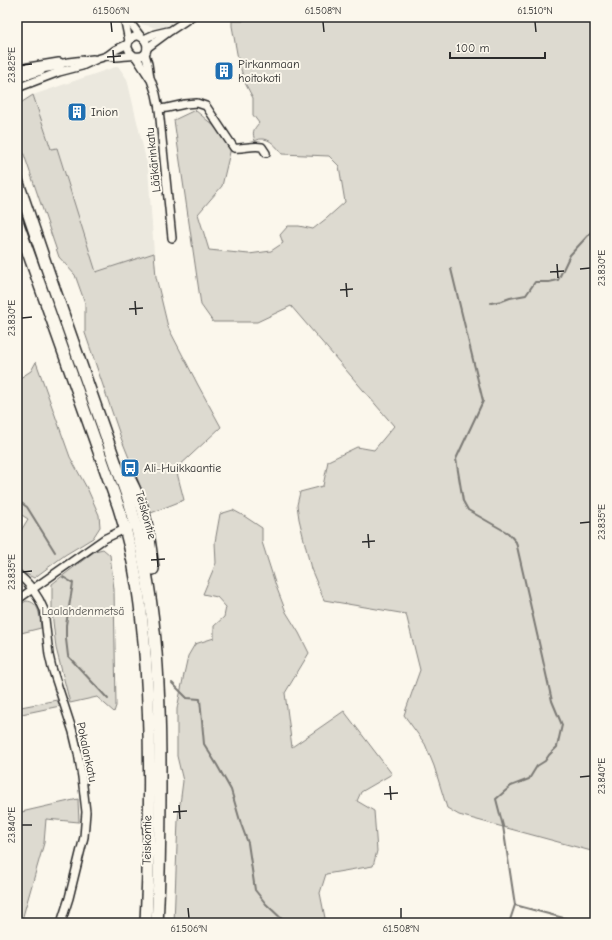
<svg xmlns="http://www.w3.org/2000/svg" width="612" height="940" font-family="'Comic Neue',sans-serif">
<style>
.built{fill:#ebe8de}
.green{fill:#dddad0;stroke:#84827e}
.lines{fill:none;stroke-linecap:round;stroke-linejoin:round}
.stream{stroke:#7b7a75;stroke-width:2}
.minor-casing{stroke:#2b2b2b;stroke-width:10}
.highway-casing{stroke:#2b2b2b;stroke-width:14}
.minor{stroke:#fbf7ec;stroke-width:7}
.highway{stroke:#fbf7ec;stroke-width:11}
.ticks{fill:none;stroke:#2b2b2b;stroke-width:1.5}
.labels{text-anchor:middle;dominant-baseline:central;stroke-width:4;stroke-linejoin:round;paint-order:stroke}
.poi-label{font-size:12px;fill:#2b2b2b;stroke:#fbf7ec;text-anchor:start}
.street-label{font-size:12px;fill:#2b2b2b;stroke:#fbf7ec}
.park-label{font-size:12px;fill:#585754;stroke:#fbf7ec}
.neatline{fill:none;stroke:#2b2b2b;stroke-width:1.5}
.ticks-label{font-size:10px;text-anchor:middle;fill:#2b2b2b}
</style>
<rect width="100%" height="100%" fill="#fbf7ec"/>
<filter id="ink" filterUnits="userSpaceOnUse"><feTurbulence type="fractalNoise" baseFrequency=".025" numOctaves="2"/><feDisplacementMap in="SourceGraphic" scale="8" xChannelSelector="R" yChannelSelector="G"/><feConvolveMatrix kernelMatrix="1 2 1 2 8 2 1 2 1" color-interpolation-filters="sRGB"/></filter>
<g filter="url(#ink)">
<g class="built">
<polygon points="136,17 182,17 171,24 163,27 154,28 150,26 141,24"/>
<polygon points="118,66 127,79 148,168 154,253 96,273 57,148 51,149 33,95"/>
</g>
<g class="green">
<path d="M246,17h349v835l-136,-37 -12,-7 -13,-42 -9,-22 -21,-29 16,-45 -14,-56 -82,-14 -13,-31 -12,-50 -2,-14 3,-13 23,-6 5,-25 29,-14 17,3 20,-24 -103,-120 -34,16h-44l-12,-17 -27,-185 21,-10 19,16 17,22 -9,38 -24,28 11,36 40,4 22,-3 12,-8 -3,-8 8,-9h11l14,3 14,-11 18,-16 -6,-36 -10,-10 -47,-2c-5,-7 -12,-16 -21,-15 -2,0 -4,1 -6,2 -3,-9 -2,-11 4,-18l-6,-8v-17l-8,-15 -7,-24 -6,-33v-5h11z"/>
<polygon points="33,95 51,149 57,148 96,272 154,253 156,277 168,327 198,385 221,427 176,469 184,500 151,513 121,438 85,333 85,303 75,275 59,257 17,134 17,113 19,104"/>
<polygon points="36,362 70,457 88,490 99,515 100,527 93,538 65,555 34,578 24,573 17,568 17,537 28,519 17,512 17,380 31,371"/>
<polygon points="233,510 244,516 262,528 262,542 276,586 286,612 299,633 309,653 285,693 292,747 344,711 392,774 361,792 357,801 374,811 377,851 373,866 326,874 320,893 326,923 174,923 178,820 183,781 177,756 177,709 184,674 188,656 195,644 214,638 214,626 224,617 226,607 217,597 203,594 216,563 215,542 220,514"/>
<polygon points="103,549 110,555 114,589 116,706 114,712 97,697 70,703 56,648 52,612 52,584 95,551"/>
<path d="M26,601c14,0 14,17 15,27l-24,6v-27z"/>
<polygon points="17,691 21,707 57,700 60,706 17,715"/>
<polygon points="78,799 79,822 46,819 44,843 21,923 17,923 17,813"/>
</g>
<g class="lines">
<g class="stream">
<polyline points="451,269 483,401 456,459 463,501 468,510 508,533 516,542 542,656 552,701 562,725 557,747 549,755 545,761 537,766 529,779 511,786 496,799 503,826 515,905 509,923"/>
<polyline points="491,303 502,301 510,298 526,295 535,282 549,282 558,280 570,255 593,230 595,229"/>
<polyline points="17,500 27,507 55,552"/>
<polyline points="63,577 73,583 66,625 66,639 68,656 108,699"/>
<polyline points="172,683 187,698 200,699 204,744 217,765 231,790 241,824 248,843 255,890 266,904 286,923"/>
<polyline points="515,905 582,923"/>
</g>
<g class="minor-casing">
<g id="minor">
<polyline points="124,17 129,41"/>
<polyline points="126,17 141,37"/>
<polyline points="144,39 155,34 168,31"/>
<polyline points="147,48 170,31 191,17"/>
<polyline points="145,54 148,64 150,78"/>
<path d="M107,56c3,0 7,1 10,1 6,0 12,-2 18,-1 21,4 11,-30 -4,-17 -6,5 -3,12 2,16"/>
<polyline points="136,57 151,80 156,94 159,109 172,238"/>
<polyline points="56,65 68,62 93,59"/>
<polyline points="17,79 41,71"/>
<polyline points="17,88 59,72 82,66 97,59 107,56 115,50 128,44"/>
<path d="M159,109l8,-1 18,-4 12,-1 9,3 28,42c10,1 18,-3 28,-1l4,6"/>
<path d="M17,574c12,8 22,23 27,36l5,45 3,13 21,64 5,21 4,24 4,35 -2,25 -15,61 -8,25"/>
<polyline points="17,600 104,539 129,527"/>
</g>
</g>
<g class="highway-casing">
<g id="highway">
<polyline points="17,71 59,64"/>
<path d="M17,180l32,94 81,230c26,88 30,179 30,270 0,50 0,99 -3,149"/>
<path d="M17,221l102,287c17,52 23,104 27,158 6,86 4,171 0,257"/>
<path d="M127,473c5,12 12,24 16,37 5,18 8,41 10,59"/>
</g>
</g>
<use href="#minor" class="minor"/>
<use href="#highway" class="highway"/>
</g>
</g>
<path class="ticks" d="M111,22l1,10M323,22l1,10M535,22l1,10M113,50l1,13M107,57l14,-1M22,65l10,-1M557,264l1,14M580,269l10,-1M550,272l14,-1M346,283l1,14M340,290l13,-1M135,301l1,14M129,309l14,-1M22,318l10,-1M580,523l10,-1M368,534l1,14M362,542l13,-1M157,553l1,14M151,560l14,-1M22,572l10,-1M580,777l10,-1M390,786l1,14M384,794l14,-1M179,805l1,14M173,812l14,-1M22,825h10M188,908l1,10M401,908v10"/>
<defs>
<g id="building-square" transform="scale(1)"><rect x="-9" y="-9" width="18" height="18" rx="4" fill="#1f6fb2" stroke="#fbf7ec"/><path d="M-4-6H4V6H1V3H-1V6H-4ZM-2.5-4.3h1.7v1.8h-1.7ZM.8-4.3h1.7v1.8H.8ZM-2.5-1h1.7V.8h-1.7ZM.8-1h1.7V.8H.8Z" fill="#fff"/></g>
<g id="bus-square" transform="scale(1)"><rect x="-9" y="-9" width="18" height="18" rx="4" fill="#1f6fb2" stroke="#fbf7ec"/><path d="M-5-6H5V4H4V6H2V4H-2V6H-4V4H-5ZM-3.5-4V0h7V-4ZM-3.5 1.2v1.5H-2V1.2ZM2 1.2v1.5H3.5V1.2Z" fill="#fff"/></g>
</defs>
<g fill-rule="evenodd">
<use href="#building-square" x="224" y="71"/>
<use href="#building-square" x="77" y="112"/>
<use href="#bus-square" x="130" y="468"/>
</g>
<g class="labels">
<g class="poi-label">
<text x="238" y="64">Pirkanmaan<tspan x="238" dy="14">hoitokoti</tspan></text>
<text x="91" y="112">Inion</text>
<text x="144" y="468">Ali-Huikkaantie</text>
</g>
<g class="street-label">
<text transform="translate(153 160) rotate(-96)">Lääkärinkatu</text>
<text transform="translate(146 515) rotate(74)">Teiskontie</text>
<text transform="translate(87 752) rotate(78)">Pokalankatu</text>
<text transform="translate(147 840) rotate(-89)">Teiskontie</text>
</g>
<g class="park-label">
<text x="83" y="611">Laalahdenmetsä</text>
</g>
</g>
<rect width="612" height="940" fill="none" stroke="#fbf7ec" stroke-width="44"/>
<path d="M450 52v6h95v-6" fill="none" stroke="#2b2b2b" stroke-width="2"/>
<text x="456" y="52" font-size="12" fill="#2b2b2b" stroke="#fbf7ec" stroke-width="3" paint-order="stroke">100 m</text>
<rect x="22" y="22" width="568" height="896" class="neatline"/>
<g class="ticks-label">
<text x="111" y="14">61.506°N</text>
<text x="323" y="14">61.508°N</text>
<text x="535" y="14">61.510°N</text>
<text transform="translate(11 65) rotate(-90)" y="4">23.825°E</text>
<text transform="translate(601 268) rotate(-90)" y="4">23.830°E</text>
<text transform="translate(11 318) rotate(-90)" y="4">23.830°E</text>
<text transform="translate(601 522) rotate(-90)" y="4">23.835°E</text>
<text transform="translate(11 572) rotate(-90)" y="4">23.835°E</text>
<text transform="translate(601 776) rotate(-90)" y="4">23.840°E</text>
<text transform="translate(11 825) rotate(-90)" y="4">23.840°E</text>
<text x="189" y="932">61.506°N</text>
<text x="401" y="932">61.508°N</text>
</g>
</svg>
